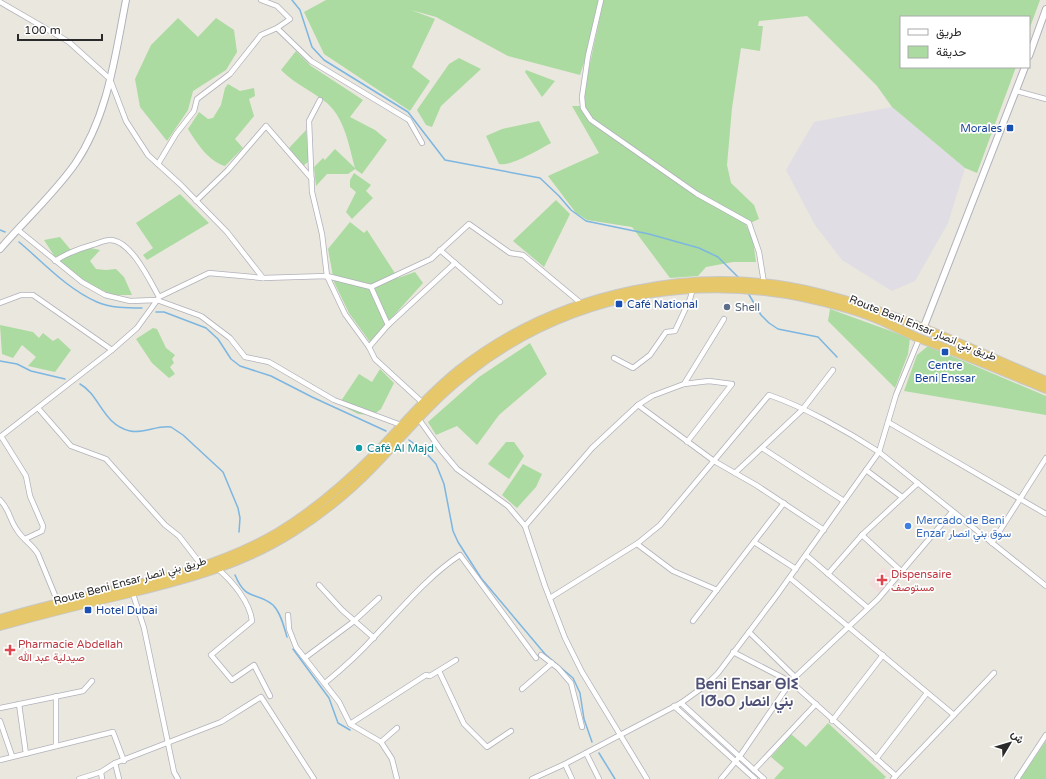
<svg xmlns="http://www.w3.org/2000/svg" width="1046" height="779" font-family="'Varela Round',Vazirmatn,'Noto Sans Tifinagh',sans-serif">
<style>
.industrial{fill:#e0dde4}
.medical{fill:#f0dedc}
.green{fill:#abdba0}
.lines{fill:none;stroke-linecap:round;stroke-linejoin:round}
.stream{stroke:#7cb6e1;stroke-width:1.5}
.minor-casing{stroke:#b1b1bc;stroke-width:6}
.tertiary-casing{stroke:#b1b1bc;stroke-width:8}
.trunk-casing{stroke:#c8c8c8;stroke-width:10}
.minor{stroke:#fff;stroke-width:4.5}
.tertiary{stroke:#fff;stroke-width:6}
.trunk{stroke:#e6c76a;stroke-width:8}
.transit-dot{fill:#1a4fb4;stroke:#fff;stroke-width:1.5}
.service-dot{fill:#5c6f8a;stroke:#fff;stroke-width:1.5}
.culture-dot{fill:#0f9aa8;stroke:#fff;stroke-width:1.5}
.shop-dot{fill:#3f7fe0;stroke:#fff;stroke-width:1.5}
.health-dot{fill:#e0444e;stroke:#fff;stroke-width:1.5}
.labels{text-anchor:middle;dominant-baseline:central;stroke-width:3.5;stroke-linejoin:round;paint-order:stroke}
.transit-label{font-size:11px;fill:#164399;stroke:#fff;text-anchor:start}
.service-label{font-size:11px;fill:#4e5e75;stroke:#fff;text-anchor:start}
.street-label{font-size:11px;fill:#2a2a2a;stroke:#fff}
.culture-label{font-size:11px;fill:#0d838f;stroke:#fff;text-anchor:start}
.shop-label{font-size:11px;fill:#366cbe;stroke:#fff;text-anchor:start}
.health-label{font-size:11px;fill:#be3a42;stroke:#fff;text-anchor:start}
.district-label{font-size:15px;font-weight:bold;fill:#4f5076;stroke:#fff}
</style>
<rect width="100%" height="100%" fill="#eae7de"/>
<polygon class="industrial" points="892,107 965,168 948,223 915,281 892,291 842,260 815,225 786,170 814,122"/>
<polygon class="medical" points="883,567 894,576 880,593 869,584"/>
<g class="green">
<polygon points="326,0 1040,0 1029,30 1029,17 901,17 901,67 1016,67 977,173 965,168 892,107 877,86 807,16 759,21 758,26 763,26 760,51 741,48 732,108 727,165 731,183 754,205 759,219 746,225 753,240 756,262 733,262 706,267 698,276 670,278 632,227 587,220 576,213 548,176 599,153 572,106 581,106 602,7 580,75 508,56 436,17 411,10 435,19 412,67 430,81 410,111 324,54 304,12"/>
<polygon points="178,18 198,37 216,18 234,30 237,52 226,70 193,91 188,110 167,141 140,107 135,79 151,45"/>
<path d="M296,51l15,15 52,34 -13,17 25,13 12,10 -25,34 -7,-5 -7,5h-21l-11,12 -2,-19 9,-9 2,2 10,-11 20,19c-6,-22 -10,-49 -28,-65 -15,-12 -32,-19 -46,-33z"/>
<polygon points="459,58 481,69 441,106 432,127 426,125 417,110 449,64"/>
<polygon points="526,70 555,81 542,97 525,72"/>
<path d="M228,84l12,7 14,-3 1,8 -6,3 5,17 -19,23 8,9 -18,18c-17,-5 -28,-23 -37,-37l11,-17 9,7 5,-1 8,-13 4,-17z"/>
<path d="M539,121l12,22c-11,6 -41,24 -52,21l-13,-28 16,-7z"/>
<polygon points="306,130 309,161 303,166 289,148"/>
<polygon points="354,173 371,185 366,191 373,198 352,219 346,212 356,192 350,187 350,180"/>
<polygon points="180,194 209,223 147,260 143,255 153,248 136,223"/>
<polygon points="556,200 570,214 544,267 513,241"/>
<polygon points="350,222 364,233 367,230 398,278 415,272 423,283 370,342 349,313 334,282 328,249"/>
<polygon points="60,237 70,249 86,247 100,250 90,261 96,269 106,270 116,269 124,277 132,295 112,295 91,285 74,273 62,268 44,240"/>
<polygon points="830,309 910,338 908,354 895,388 828,321"/>
<polygon points="0,325 33,332 39,338 43,333 53,341 58,338 71,350 55,372 28,366 36,357 22,345 13,358 2,354"/>
<polygon points="153,328 157,329 166,348 175,355 172,359 174,363 170,367 175,374 169,378 152,363 136,339"/>
<polygon points="530,343 547,374 499,415 477,445 457,426 436,435 428,422 479,377"/>
<polygon points="928,346 1046,396 1046,415 904,391 917,355"/>
<polygon points="380,369 394,383 381,409 373,415 358,414 339,404 359,374 372,382"/>
<polygon points="506,442 514,442 524,456 509,479 488,464"/>
<polygon points="523,464 542,474 536,487 517,508 502,495"/>
<polygon points="828,723 886,777 884,779 774,779 784,768 771,757 791,734 806,747"/>
<polygon points="1046,741 1046,779 1020,779"/>
</g>
<g class="lines">
<g class="stream">
<polyline points="292,0 300,10 312,47 324,60 408,112 445,160 540,178 559,196 571,210 586,221 649,234 699,248 718,257 740,279"/>
<polyline points="0,230 5,232"/>
<path d="M19,242c24,20 48,47 78,60 13,6 31,6 45,6"/>
<polyline points="748,293 761,315 769,323 778,329 818,337 837,357"/>
<polyline points="156,312 164,312 206,328 218,339 231,359 240,366 271,376 312,397 386,431"/>
<polyline points="0,361 17,364 31,371 65,379"/>
<path d="M80,384c20,11 22,40 50,47 13,3 27,-6 41,-4l12,8 40,37 15,36 2,10 -1,14"/>
<polyline points="409,440 425,452 436,464 444,484 453,531 458,542 481,578 545,654 573,678 580,693 584,719 592,742"/>
<path d="M235,575c12,28 20,15 38,30 8,8 11,22 14,32"/>
<polyline points="293,649 329,698 338,723 350,730"/>
<polyline points="599,753 615,779"/>
</g>
<g class="minor-casing">
<g id="minor">
<polyline points="601,0 588,56 582,97 583,108 591,120 697,194 749,223 759,252 764,283"/>
<polyline points="0,2 69,42 110,79 126,121 148,155 181,185 227,232 263,278"/>
<polyline points="277,28 311,61 409,120 422,143"/>
<polyline points="1016,91 1046,99"/>
<polyline points="320,100 309,121 312,192 322,234 327,276 345,314 369,347 375,359 424,404"/>
<polyline points="158,164 176,134 194,111 197,99 230,74 261,35 277,28 290,19 277,6 261,0"/>
<polyline points="196,201 228,170 266,126 312,179"/>
<polyline points="18,230 82,282 105,295 130,301 157,300 201,316 230,338 245,357 269,362 334,400 401,425"/>
<polyline points="440,250 500,302"/>
<path d="M55,261c12,-8 23,-12 37,-16 5,-1 12,-5 18,-5 21,0 40,41 49,57l50,-24 54,5 64,-2 44,11 17,38 67,-62"/>
<polyline points="371,287 431,259 469,224 510,253 523,255 582,304"/>
<polyline points="0,303 21,295 33,295 112,350"/>
<polyline points="369,347 388,325"/>
<polyline points="614,358 633,368 650,355 666,332 675,331 690,299 693,288"/>
<polyline points="684,384 709,381 732,384 687,442"/>
<polyline points="638,405 714,461 756,485 824,530"/>
<polyline points="38,408 71,446 106,459 165,525 179,536 203,567"/>
<polyline points="418,418 441,450 457,469 508,506 525,526 545,586 565,638 582,672 647,779"/>
<polyline points="888,422 1046,514"/>
<polyline points="1,436 26,476 30,496 43,526 42,531 25,539"/>
<polyline points="0,437 112,350 137,328 158,299"/>
<polyline points="762,448 844,501"/>
<polyline points="866,470 902,497"/>
<polyline points="735,473 802,410 833,370"/>
<path d="M0,500c10,10 9,19 17,30 6,10 15,14 21,24l21,51"/>
<polyline points="525,526 592,448 638,405 652,396 684,384 724,319"/>
<polyline points="862,535 918,483"/>
<polyline points="754,542 796,569"/>
<polyline points="992,543 1046,458"/>
<polyline points="637,544 673,571 717,590"/>
<polyline points="806,555 868,608"/>
<path d="M218,569c14,12 32,33 34,52l-41,34 21,25 22,-15 16,31"/>
<polyline points="828,574 862,535 901,571"/>
<polyline points="790,578 954,715"/>
<polyline points="319,585 342,610 374,638"/>
<polyline points="132,591 144,628 174,772 178,779"/>
<path d="M550,598l88,-55 22,-18 109,-130c35,12 78,36 110,57l167,134"/>
<polyline points="288,615 289,629 296,647 339,702 350,724 381,742 392,759 397,779"/>
<polyline points="693,621 784,503"/>
<polyline points="749,632 795,677"/>
<polyline points="733,652 791,682 896,776"/>
<polyline points="541,655 558,668 571,683 582,727"/>
<polyline points="306,657 353,622 379,598"/>
<polyline points="439,671 464,724 487,747 511,731"/>
<path d="M325,683c17,-14 34,-29 49,-46 27,-28 53,-60 86,-82l76,103"/>
<polyline points="522,689 552,663"/>
<polyline points="681,703 764,779"/>
<polyline points="19,704 26,754"/>
<polyline points="674,706 755,779"/>
<polyline points="0,708 83,691 92,681"/>
<polyline points="0,721 12,756"/>
<polyline points="832,721 883,655"/>
<polyline points="350,724 426,675 430,676 456,660"/>
<polyline points="381,742 397,728"/>
<polyline points="56,746 56,696"/>
<polyline points="586,753 599,779"/>
<polyline points="876,759 927,693"/>
<polyline points="0,760 113,732 124,761"/>
<polyline points="115,763 119,779"/>
<polyline points="565,764 572,779"/>
<polyline points="754,770 816,704"/>
<polyline points="101,772 102,779"/>
<polyline points="79,779 101,772 115,763 221,722 261,697 314,779"/>
<polyline points="532,779 565,764 681,703 706,685 718,673 777,595 879,452 896,395 919,339"/>
<polyline points="721,779 740,756 792,680 878,599 952,512"/>
<polyline points="893,779 994,673"/>
<polyline points="1017,779 1046,735"/>
</g>
</g>
<g class="tertiary-casing">
<g id="tertiary">
<polyline points="1029,56 1046,9"/>
<path d="M0,249c25,-29 53,-54 75,-85 33,-48 40,-108 51,-164"/>
<polyline points="923,329 1025,67"/>
</g>
</g>
<g class="trunk-casing">
<g id="trunk">
<path d="M0,619c92,-29 193,-37 277,-86 37,-22 70,-51 100,-81 27,-28 52,-58 82,-82 101,-79 241,-108 364,-76 75,19 152,57 223,87"/>
<path d="M0,626c43,-12 87,-23 130,-33 58,-14 113,-29 163,-61 30,-19 57,-41 81,-66 31,-32 56,-64 91,-91 109,-87 249,-107 381,-67 17,5 33,11 49,19 9,4 18,9 26,12 42,15 84,33 125,50"/>
</g>
</g>
<use href="#minor" class="minor"/>
<use href="#tertiary" class="tertiary"/>
<use href="#trunk" class="trunk"/>
</g>
<g class="transit-dot">
<rect x="1006" y="124" width="8" height="8" rx="2"/>
<rect x="615" y="300" width="8" height="8" rx="2"/>
<rect x="941" y="348" width="8" height="8" rx="2"/>
<rect x="84" y="606" width="8" height="8" rx="2"/>
</g>
<circle class="service-dot" cx="727" cy="307" r="4"/>
<circle class="culture-dot" cx="359" cy="448" r="4"/>
<circle class="shop-dot" cx="908" cy="526" r="4"/>
<g class="health-dot">
<path d="M880 574h4v4h4v4h-4v4h-4v-4h-4v-4h4z"/>
<path d="M8 644h4v4h4v4h-4v4h-4v-4h-4v-4h4z"/>
</g>
<g class="labels">
<g class="transit-label">
<text x="1002" y="128" text-anchor="end">Morales</text>
<text x="627" y="304">Café National</text>
<text x="945" y="365" text-anchor="middle">Centre<tspan x="945" dy="13">Beni Enssar</tspan></text>
<text x="96" y="610">Hotel Dubai</text>
</g>
<g class="service-label">
<text x="735" y="307">Shell</text>
</g>
<g class="street-label">
<text transform="translate(923 328) rotate(22)">Route Beni Ensar طريق بني انصار</text>
<text transform="translate(130 581) rotate(-15)">Route Beni Ensar طريق بني انصار</text>
</g>
<g class="culture-label">
<text x="367" y="448">Café Al Majd</text>
</g>
<g class="shop-label">
<text x="916" y="520">Mercado de Beni<tspan x="916" dy="13">Enzar سوق بني انصار</tspan></text>
</g>
<g class="health-label">
<text x="891" y="574">Dispensaire<tspan x="891" dy="13">مستوصف</tspan></text>
<text x="18" y="644">Pharmacie Abdellah<tspan x="18" dy="13">صيدلية عبد الله</tspan></text>
</g>
<g class="district-label">
<text x="747" y="684">Beni Ensar ⴱⵏⵉ<tspan x="747" dy="17">ⵏⵚⴰⵔ بني انصار</tspan></text>
</g>
</g>
<rect x="900" y="16" width="130" height="52" fill="#ffffff" stroke="#aaaaaa"/>
<rect x="908" y="29" width="20" height="6" fill="#ffffff" stroke="#aaaaaa"/>
<text x="936" y="36" font-size="12" fill="#2a2a2a">طريق</text>
<rect x="908" y="46" width="20" height="12" fill="#abdba0" stroke="#aaaaaa"/>
<text x="936" y="56" font-size="12" fill="#2a2a2a">حديقة</text>
<g transform="translate(1010 743) rotate(52)" stroke="#ffffff" stroke-width="3" paint-order="stroke">
<path d="M0-3L7 15L0 10L-7 15Z" fill="#2a2a2a"/>
<text y="-6" font-size="11" font-weight="bold" text-anchor="middle" fill="#2a2a2a">ش</text>
</g>
<path d="M18 34v6h84v-6" fill="none" stroke="#2a2a2a" stroke-width="2"/>
<text x="24" y="34" font-size="12" fill="#2a2a2a" stroke="#ffffff" stroke-width="3" paint-order="stroke">100 m</text>
</svg>
